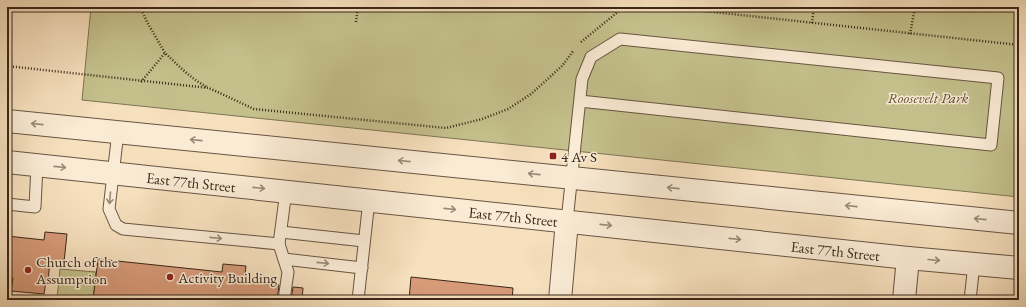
<svg xmlns="http://www.w3.org/2000/svg" width="1026" height="307" font-family="'EB Garamond',serif">
<style>
.green{fill:#c4c08c;stroke:#7e7452}
.building{fill:#d79b7a;stroke:#382718}
.lines{fill:none;stroke-linecap:round;stroke-linejoin:round}
.service-casing{stroke:#685542;stroke-width:13}
.minor-casing{stroke:#685542;stroke-width:24}
.tertiary-casing{stroke:#685542;stroke-width:24}
.path{stroke:#382718;stroke-width:2.5;stroke-dasharray:1 2;stroke-linecap:butt}
.service{stroke:#faebd5;stroke-width:11}
.minor{stroke:#faebd5;stroke-width:22}
.tertiary{stroke:#faebd5;stroke-width:22}
.oneway{stroke:#998976}
.poi-dot{fill:#8f2418;stroke:#faebd5;stroke-width:1.5}
.labels{text-anchor:middle;dominant-baseline:central;stroke-width:3;stroke-linejoin:round;paint-order:stroke}
.park-label{font-size:15px;font-style:italic;fill:#5b4d35;stroke:#faebd5}
.poi-label{font-size:15px;fill:#382718;stroke:#faebd5;text-anchor:start}
.street-label{font-size:15px;fill:#382718;stroke:#faebd5}
</style>
<rect width="100%" height="100%" fill="#f7e0be"/>
<filter id="stains"><feTurbulence type="fractalNoise" baseFrequency=".005" numOctaves="4"/><feColorMatrix values="0 0 0 0 .2 0 0 0 0 .09 0 0 0 0 .02 0 0 0 .5 -.17"/></filter>
<radialGradient id="worn" r=".72"><stop offset=".6" stop-color="#630" stop-opacity="0"/><stop offset="1" stop-color="#630" stop-opacity=".3"/></radialGradient>
<g class="green">
<polygon points="91,7 1019,7 1019,197 82,100"/>
<polygon points="60,269 96,272 93,300 51,300 51,299 57,299"/>
</g>
<g class="building">
<polygon points="45,232 67,234 64,262 50,261 48,281 46,281 44,294 11,291 13,278 7,277 7,236 44,240"/>
<polygon points="98,259 222,272 223,264 246,266 244,282 279,285 277,300 93,300"/>
<polygon points="411,277 513,288 512,300 409,300"/>
<polygon points="293,287 303,288 302,300 291,300"/>
</g>
<g class="lines">
<g class="service-casing">
<g id="service">
<polyline points="118,132 109,209 116,225 123,229 279,244"/>
<polyline points="7,204 35,207 37,165"/>
<polyline points="567,221 582,79 591,57 620,39 998,78 991,145 580,101"/>
<polyline points="281,232 364,241"/>
<polyline points="284,259 362,268"/>
<polyline points="284,300 288,272 279,244 286,191"/>
<polyline points="358,300 369,200"/>
<polyline points="970,300 974,264"/>
</g>
</g>
<g class="minor-casing">
<g id="minor">
<polyline points="560,300 567,221"/>
<polyline points="904,300 908,258"/>
</g>
</g>
<g class="tertiary-casing">
<g id="tertiary">
<polyline points="7,121 1019,223"/>
<path id="s1" d="M7,162l901,96 111,10"/>
</g>
</g>
<g class="path">
<polyline points="140,7 147,22 165,53"/>
<polyline points="665,7 676,8"/>
<polyline points="676,7 676,8 1019,45"/>
<polyline points="356,22 358,7"/>
<polyline points="812,23 814,7"/>
<polyline points="910,34 915,7"/>
<polyline points="581,42 620,10 629,7"/>
<polyline points="7,66 209,88 254,109 446,128 482,119 508,109 531,94 562,66 574,50"/>
<path d="M141,82l24,-29c13,12 26,26 42,34"/>
</g>
<use href="#service" class="service"/>
<use href="#minor" class="minor"/>
<use href="#tertiary" class="tertiary"/>
</g>
<defs><path id="oneway-shaft" d="M-6 0H5M1.5-3L5.5 0L1.5 3" fill="none" stroke-width="1.6" stroke-linecap="round" stroke-linejoin="round"/></defs>
<g class="oneway">
<use href="#oneway-shaft" transform="translate(37 124) rotate(-174)"/>
<use href="#oneway-shaft" transform="translate(196 140) rotate(-174)"/>
<use href="#oneway-shaft" transform="translate(404 161) rotate(-174)"/>
<use href="#oneway-shaft" transform="translate(60 167) rotate(6)"/>
<use href="#oneway-shaft" transform="translate(534 174) rotate(-174)"/>
<use href="#oneway-shaft" transform="translate(259 188) rotate(6)"/>
<use href="#oneway-shaft" transform="translate(673 188) rotate(-174)"/>
<use href="#oneway-shaft" transform="translate(110 198) rotate(95)"/>
<use href="#oneway-shaft" transform="translate(851 206) rotate(-174)"/>
<use href="#oneway-shaft" transform="translate(450 209) rotate(6)"/>
<use href="#oneway-shaft" transform="translate(980 219) rotate(-174)"/>
<use href="#oneway-shaft" transform="translate(606 225) rotate(6)"/>
<use href="#oneway-shaft" transform="translate(216 238) rotate(6)"/>
<use href="#oneway-shaft" transform="translate(735 239) rotate(6)"/>
<use href="#oneway-shaft" transform="translate(934 260) rotate(5)"/>
<use href="#oneway-shaft" transform="translate(323 263) rotate(6)"/>
</g>
<g class="poi-dot">
<rect x="549" y="152" width="8" height="8" rx="2"/>
<circle cx="28" cy="270" r="4"/>
<circle cx="170" cy="277" r="4"/>
</g>
<g class="labels">
<g class="park-label">
<text x="928" y="97">Roosevelt Park</text>
</g>
<g class="poi-label">
<text x="561" y="156">4 Av S</text>
<text x="36" y="261">Church of the<tspan x="36" dy="17">Assumption</tspan></text>
<text x="178" y="277">Activity Building</text>
</g>
<g class="street-label">
<text stroke="none"><textPath href="#s1" startOffset="185">East 77th Street</textPath></text>
<text stroke="none"><textPath href="#s1" startOffset="509">East 77th Street</textPath></text>
<text stroke="none"><textPath href="#s1" startOffset="833">East 77th Street</textPath></text>
</g>
</g>
<rect width="1026" height="307" fill="none" stroke="#f7e0be" stroke-width="24"/>
<rect x="8" y="8" width="1010" height="291" fill="none" stroke="#382718" stroke-width="2"/>
<rect x="12" y="12" width="1002" height="283" fill="none" stroke="#382718"/>
<rect width="100%" height="100%" filter="url(#stains)"/>
<rect width="100%" height="100%" fill="url(#worn)"/>
</svg>
